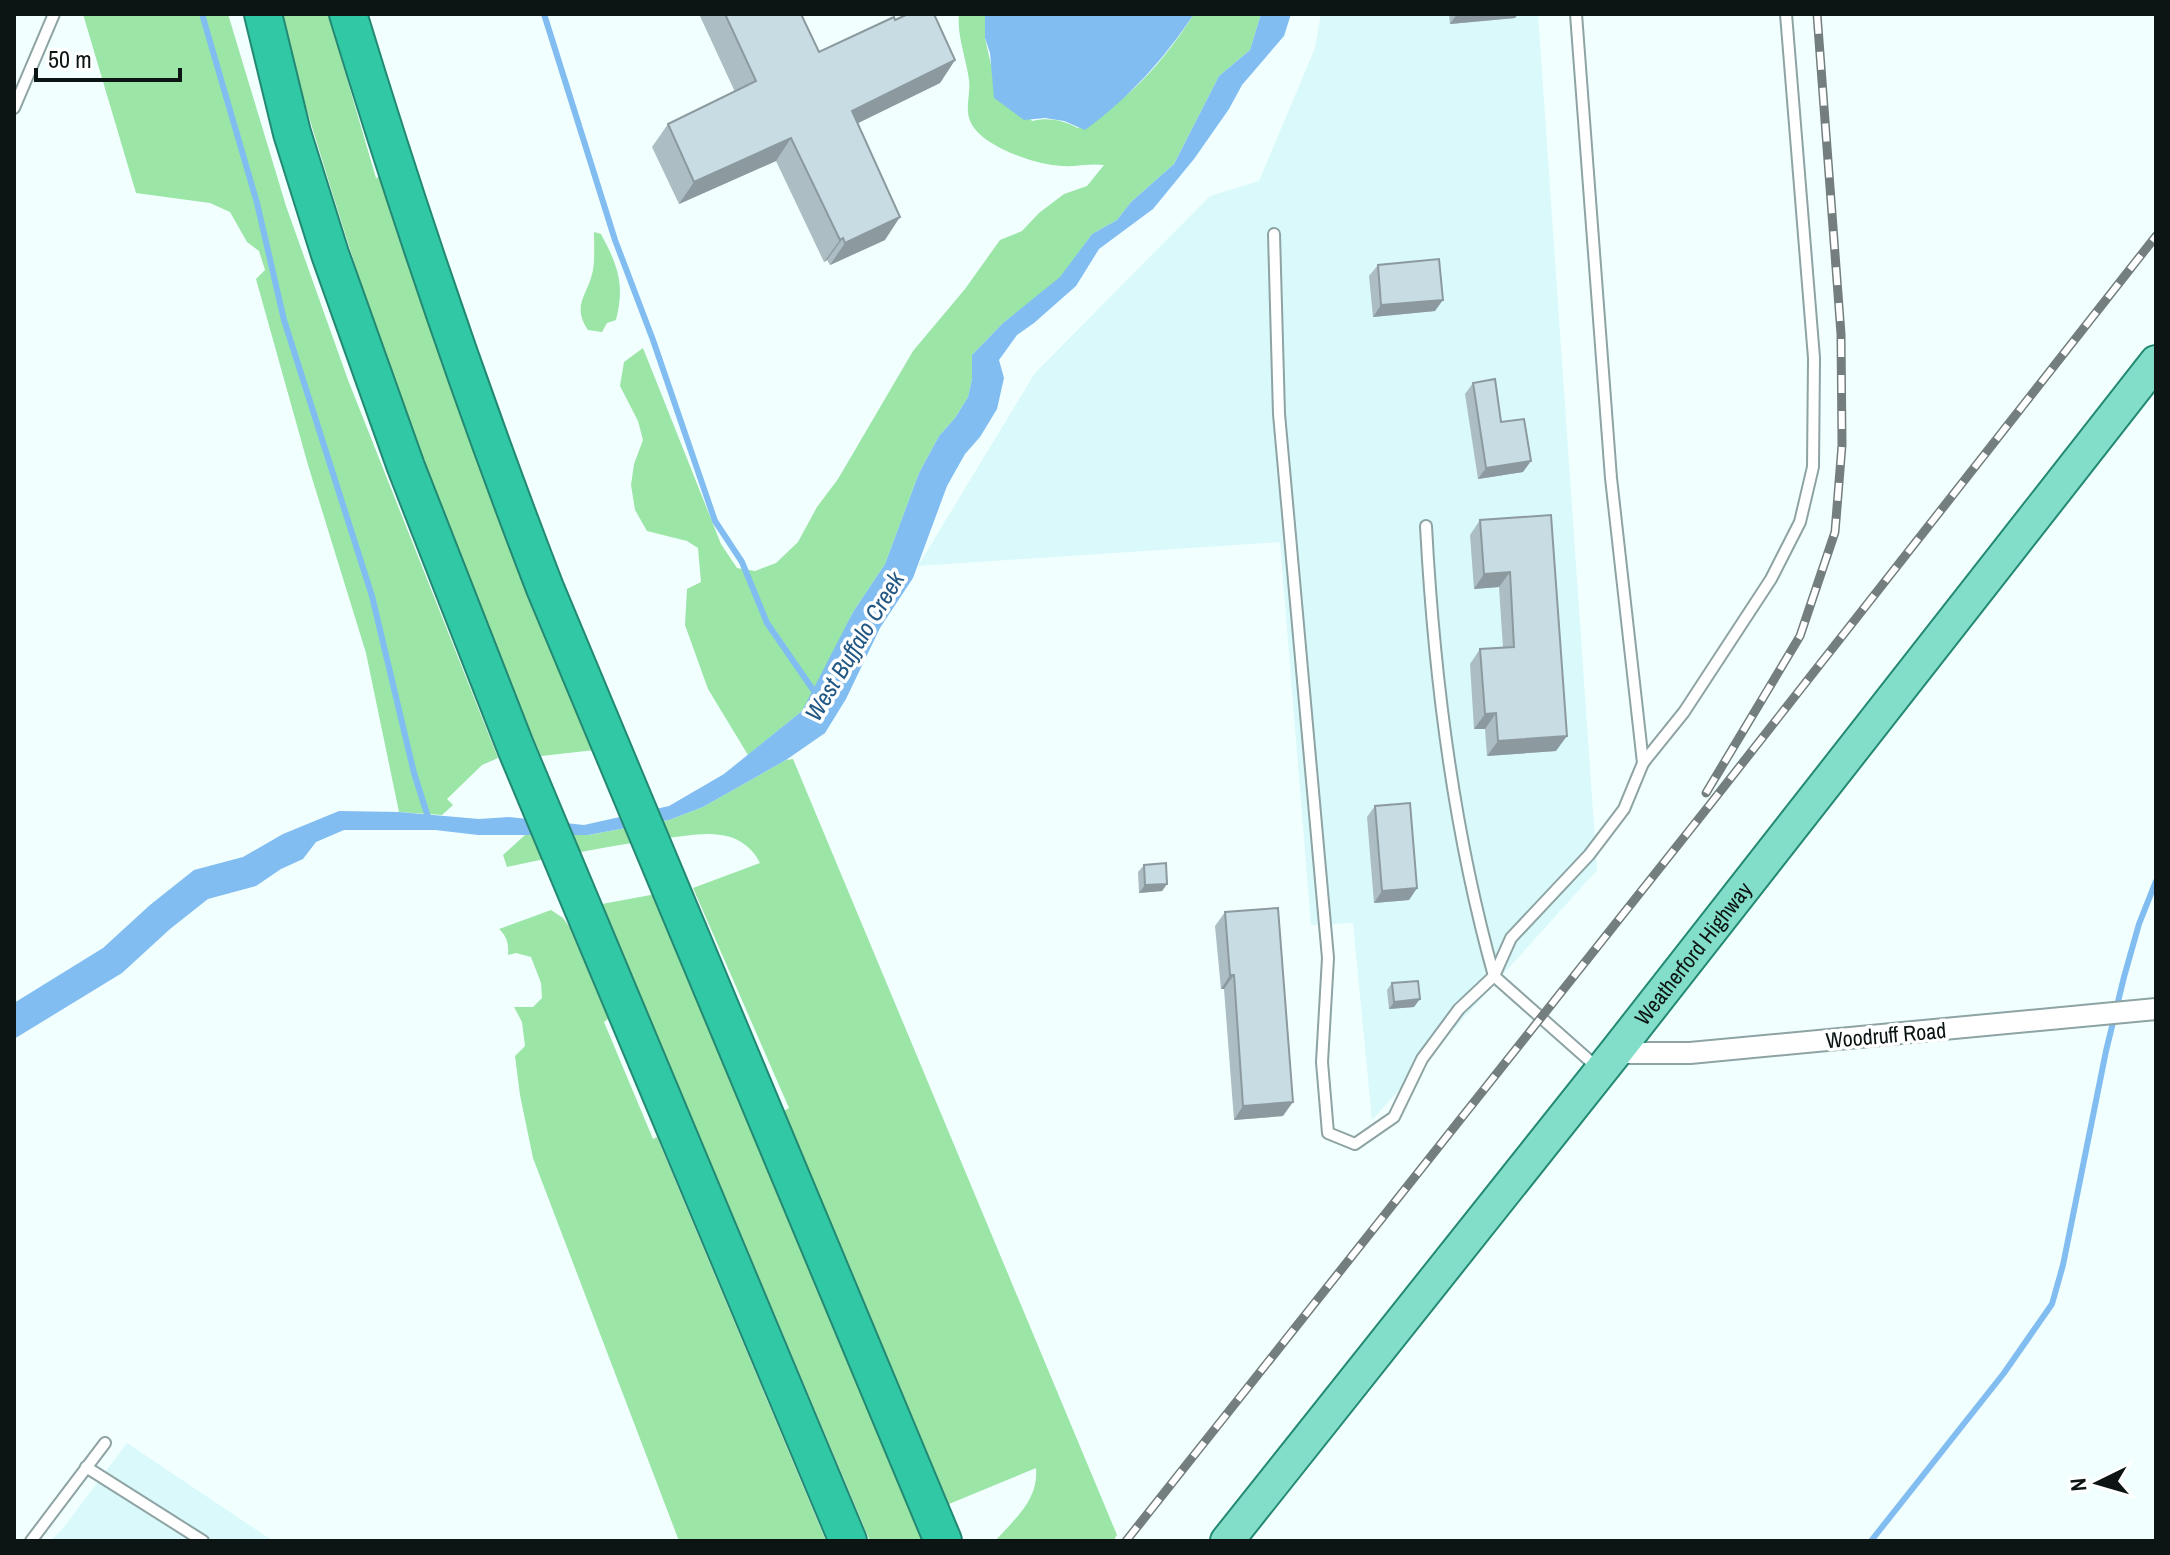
<svg xmlns="http://www.w3.org/2000/svg" width="2170" height="1555" font-family="'Archivo Narrow',sans-serif">
<style>
.built{fill:#d9f9fa}
.green{fill:#9be5a7}
.water{fill:#82bdf1}
.lines{fill:none;stroke-linecap:round;stroke-linejoin:round}
.stream{stroke:#82bdf1;stroke-width:6}
.lane-casing{stroke:#8ea3a3;stroke-width:14}
.street-casing{stroke:#8ea3a3;stroke-width:24}
.primary-casing{stroke:#238972;stroke-width:36}
.highway-casing{stroke:#238972;stroke-width:40}
.lane{stroke:#fff;stroke-width:10}
.street{stroke:#fff;stroke-width:20}
.primary{stroke:#83dec9;stroke-width:32}
.highway{stroke:#30c8a5;stroke-width:36}
.rail-casing{stroke:#747e7e;stroke-width:9}
.rail{stroke:#fff;stroke-width:6;stroke-dasharray:18;stroke-linecap:butt}
.wall{fill:#acbdc3}
.shaded-wall{fill:#8c9a9f}
.building{fill:#c8dce3;stroke:#8c9a9f;stroke-width:2}
.labels{text-anchor:middle;dominant-baseline:central;stroke-width:7;stroke-linejoin:round;paint-order:stroke}
.street-label{font-size:22px;fill:#0c1414;stroke:#fff}
.water-label{font-size:24px;font-style:italic;fill:#225883;stroke:#fff}
</style>
<rect width="100%" height="100%" fill="#f1ffff"/>
<g class="built">
<polygon points="1321,14 1538,14 1597,870 1372,1120 1353,923 1311,925 1280,542 918,566 1035,373 1210,196 1259,181 1315,48"/>
<polygon points="127,1443 273,1541 51,1541 64,1527"/>
</g>
<g class="green">
<polygon points="83,14 228,14 286,206 348,380 498,758 482,765 447,799 453,805 442,815 399,812 366,653 308,465 256,279 265,270 259,251 247,242 230,212 210,203 136,193"/>
<path d="M278,14h50l48,164 6,-2 213,574 -54,6c-53,-126 -105,-254 -150,-383 -41,-119 -77,-239 -113,-359z"/>
<path d="M959,14h26v24l6,27 41,56c17,-4 30,-1 46,7 17,-12 37,-22 52,-36 25,-22 46,-50 64,-78h67l-11,36 -31,26 -45,88 -43,38 -14,18 -25,14 -32,44 -57,45 -31,32v24l-4,18 -13,21 -16,18 -20,37 -34,91 -32,48 -35,72 -16,27 -54,44 -40,-66 -23,-64 2,-36 14,-7 -3,-34 -11,-7 -40,-10 -12,-21 -4,-25 3,-21 9,-24 -5,-19 -18,-35 4,-24 19,-14 78,196 16,24 18,3 21,-8 22,-21 19,-35 21,-28 75,-128 52,-62 35,-49 22,-9 17,-18 25,-19 23,-8 17,-21c-14,-2 -28,2 -42,1 -26,-1 -79,-19 -91,-43 -7,-14 0,-29 -2,-43 -3,-23 -12,-43 -10,-66z"/>
<path d="M594,232l7,2c17,32 24,50 15,86l-9,3 -5,9 -14,-2c-17,-26 0,-34 5,-60 2,-12 1,-26 1,-38z"/>
<path d="M793,759l324,776 -4,6h-118c20,-22 44,-42 41,-73l-87,36 -165,-393 5,-3 -96,-220 67,-25c-7,-15 -22,-26 -39,-28 -19,-3 -42,2 -62,4 -51,7 -101,17 -152,28l-4,-12 22,-20h63l81,-15 34,-13 83,-47z"/>
<polygon points="656,894 925,1533 919,1541 870,1541 602,904"/>
<path d="M551,910l12,8 7,10 38,91 -4,3 49,117 4,-2 169,404h-147l-146,-383 -13,-63 -5,-39 10,-10 -3,-24 -8,-15h19l9,-9 -1,-15 -10,-26 -15,-4 -8,2c1,-10 -1,-19 -9,-26z"/>
</g>
<g class="water">
<path d="M985,14h209c-30,45 -65,84 -109,116l-21,-9 -19,-3 -21,2 -30,-22 -4,-45 -5,-15z"/>
<polygon points="1261,14 1291,14 1284,36 1242,85 1229,109 1194,159 1153,209 1099,249 1076,286 1034,323 1017,335 999,360 1004,378 997,409 980,437 965,454 947,486 913,578 880,628 846,699 825,733 786,760 703,807 669,820 588,835 478,835 435,830 344,830 316,842 303,859 281,869 256,886 208,899 170,929 122,973 14,1039 14,1003 103,948 150,905 194,870 243,857 283,834 339,811 399,812 479,819 509,817 584,825 669,806 724,774 802,711 853,612 885,564 919,473 939,436 955,418 968,397 972,379 972,355 1003,323 1060,277 1092,234 1117,220 1131,202 1174,164 1219,76 1250,50"/>
</g>
<g class="lines">
<g class="stream">
<polyline points="202,14 257,203 284,320 372,596 414,773 428,817"/>
<polyline points="544,14 615,240 653,340 715,521 742,562 767,623 818,697"/>
<polyline points="1871,1541 2004,1373 2052,1304 2063,1265 2106,1051 2124,977 2139,924 2156,881"/>
</g>
<g class="lane-casing">
<g id="lane">
<polyline points="14,108 54,14"/>
<polyline points="1274,234 1279,414 1328,958 1322,1062 1328,1133 1355,1144 1394,1117 1422,1059 1459,1009 1494,976 1599,1069"/>
<path d="M1426,526c8,151 27,304 68,450"/>
<polyline points="1643,763 1684,712 1771,579 1800,522 1813,467 1814,358 1786,14"/>
<polyline points="1494,976 1511,938 1589,855 1624,809 1643,763 1611,478 1576,14"/>
<polyline points="86,1467 203,1541"/>
<polyline points="31,1541 105,1443"/>
</g>
</g>
<g class="street-casing">
<polyline id="street" points="1615,1053 1690,1053 2156,1009"/>
</g>
<g class="primary-casing">
<g id="primary">
<path id="s1" d="M1227,1541l388,-488 541,-691"/>
</g>
</g>
<g class="highway-casing">
<g id="highway">
<polyline points="263,14 292,133 330,254 406,467 516,748 848,1541"/>
<path d="M348,14c59,194 124,385 197,574l398,953"/>
</g>
</g>
<use href="#lane" class="lane"/>
<use href="#street" class="street"/>
<use href="#primary" class="primary"/>
<use href="#highway" class="highway"/>
<g class="rail-casing">
<g id="rail">
<polyline points="1706,793 1800,636 1835,532 1842,445 1841,334 1817,14"/>
<polyline points="1126,1541 1708,807 2156,236"/>
</g>
</g>
<use href="#rail" class="rail"/>
</g>
<g class="wall">
<polygon points="699,14 801,14 819,52 895,20 955,60 940,83 857,123 885,240 830,265 827,260 824,262 776,161 679,204 652,147 668,124 735,92"/>
<polygon points="1449,14 1518,14 1515,18 1450,24"/>
<polygon points="1378,265 1435,311 1373,317 1369,276"/>
<polygon points="1473,383 1501,422 1523,472 1478,479 1465,394"/>
<polygon points="1551,515 1556,751 1487,756 1485,729 1474,729 1470,664 1480,649 1503,648 1499,587 1474,589 1470,535 1480,520"/>
<polygon points="1375,806 1417,888 1409,900 1374,903 1367,817"/>
<polygon points="1144,865 1167,884 1162,891 1139,893 1138,872"/>
<polygon points="1225,912 1283,1116 1234,1120 1224,989 1221,989 1215,926"/>
<polygon points="1392,983 1414,1007 1389,1009 1387,990"/>
</g>
<g class="shaded-wall">
<polygon points="1457,14 1518,14 1515,18 1450,24"/>
<polygon points="955,60 940,83 836,134 852,111"/>
<polygon points="791,138 776,161 679,204 694,182"/>
<polygon points="900,217 885,240 830,265 845,243"/>
<polygon points="843,238 827,260 824,262 840,240"/>
<polygon points="1443,300 1435,311 1373,317 1381,305"/>
<polygon points="1531,461 1523,472 1478,479 1486,468"/>
<polygon points="1510,572 1499,587 1474,589 1484,574"/>
<polygon points="1496,713 1485,729 1474,729 1485,714"/>
<polygon points="1567,736 1556,751 1487,756 1498,741"/>
<polygon points="1167,884 1162,891 1139,893 1145,885"/>
<polygon points="1417,888 1409,900 1374,903 1382,891"/>
<polygon points="1230,975 1234,975 1224,989 1221,989"/>
<polygon points="1420,999 1414,1007 1389,1009 1394,1002"/>
<polygon points="1293,1102 1283,1116 1234,1120 1243,1106"/>
</g>
<g class="building">
<polygon points="725,14 801,14 819,52 894,17 895,20 908,14 934,14 955,60 852,111 900,217 845,243 843,238 840,240 791,138 694,182 668,124 756,81"/>
<polygon points="1439,259 1443,300 1381,305 1378,265"/>
<polygon points="1495,379 1501,422 1524,419 1531,461 1486,468 1473,383"/>
<polygon points="1551,515 1567,736 1498,741 1496,713 1485,714 1480,649 1514,647 1510,572 1484,574 1480,520"/>
<polygon points="1410,803 1417,888 1382,891 1375,806"/>
<polygon points="1166,863 1167,884 1145,885 1144,865"/>
<polygon points="1278,908 1293,1102 1243,1106 1234,975 1230,975 1225,912"/>
<polygon points="1418,981 1420,999 1394,1002 1392,983"/>
</g>
<g class="labels">
<g class="street-label">
<text stroke="none"><textPath href="#s1" startOffset="750">Weatherford Highway</textPath></text>
<text transform="translate(1886 1035) rotate(-5)">Woodruff Road</text>
</g>
<g class="water-label">
<text transform="translate(854 646) rotate(-59)">West Buffalo Creek</text>
</g>
</g>
<rect width="2170" height="1555" fill="none" stroke="#0c1414" stroke-width="32"/>
<g transform="translate(2098 1483) rotate(265)" stroke="#ffffff" stroke-width="6" paint-order="stroke">
<path d="M0-6L14 30L0 20L-14 30Z" fill="#0c1414"/>
<text y="-12" font-size="22" font-weight="bold" text-anchor="middle" fill="#0c1414">N</text>
</g>
<path d="M36 68v12h144v-12" fill="none" stroke="#0c1414" stroke-width="4"/>
<text x="48" y="68" font-size="24" fill="#0c1414" stroke="#ffffff" stroke-width="6" paint-order="stroke">50 m</text>
</svg>
